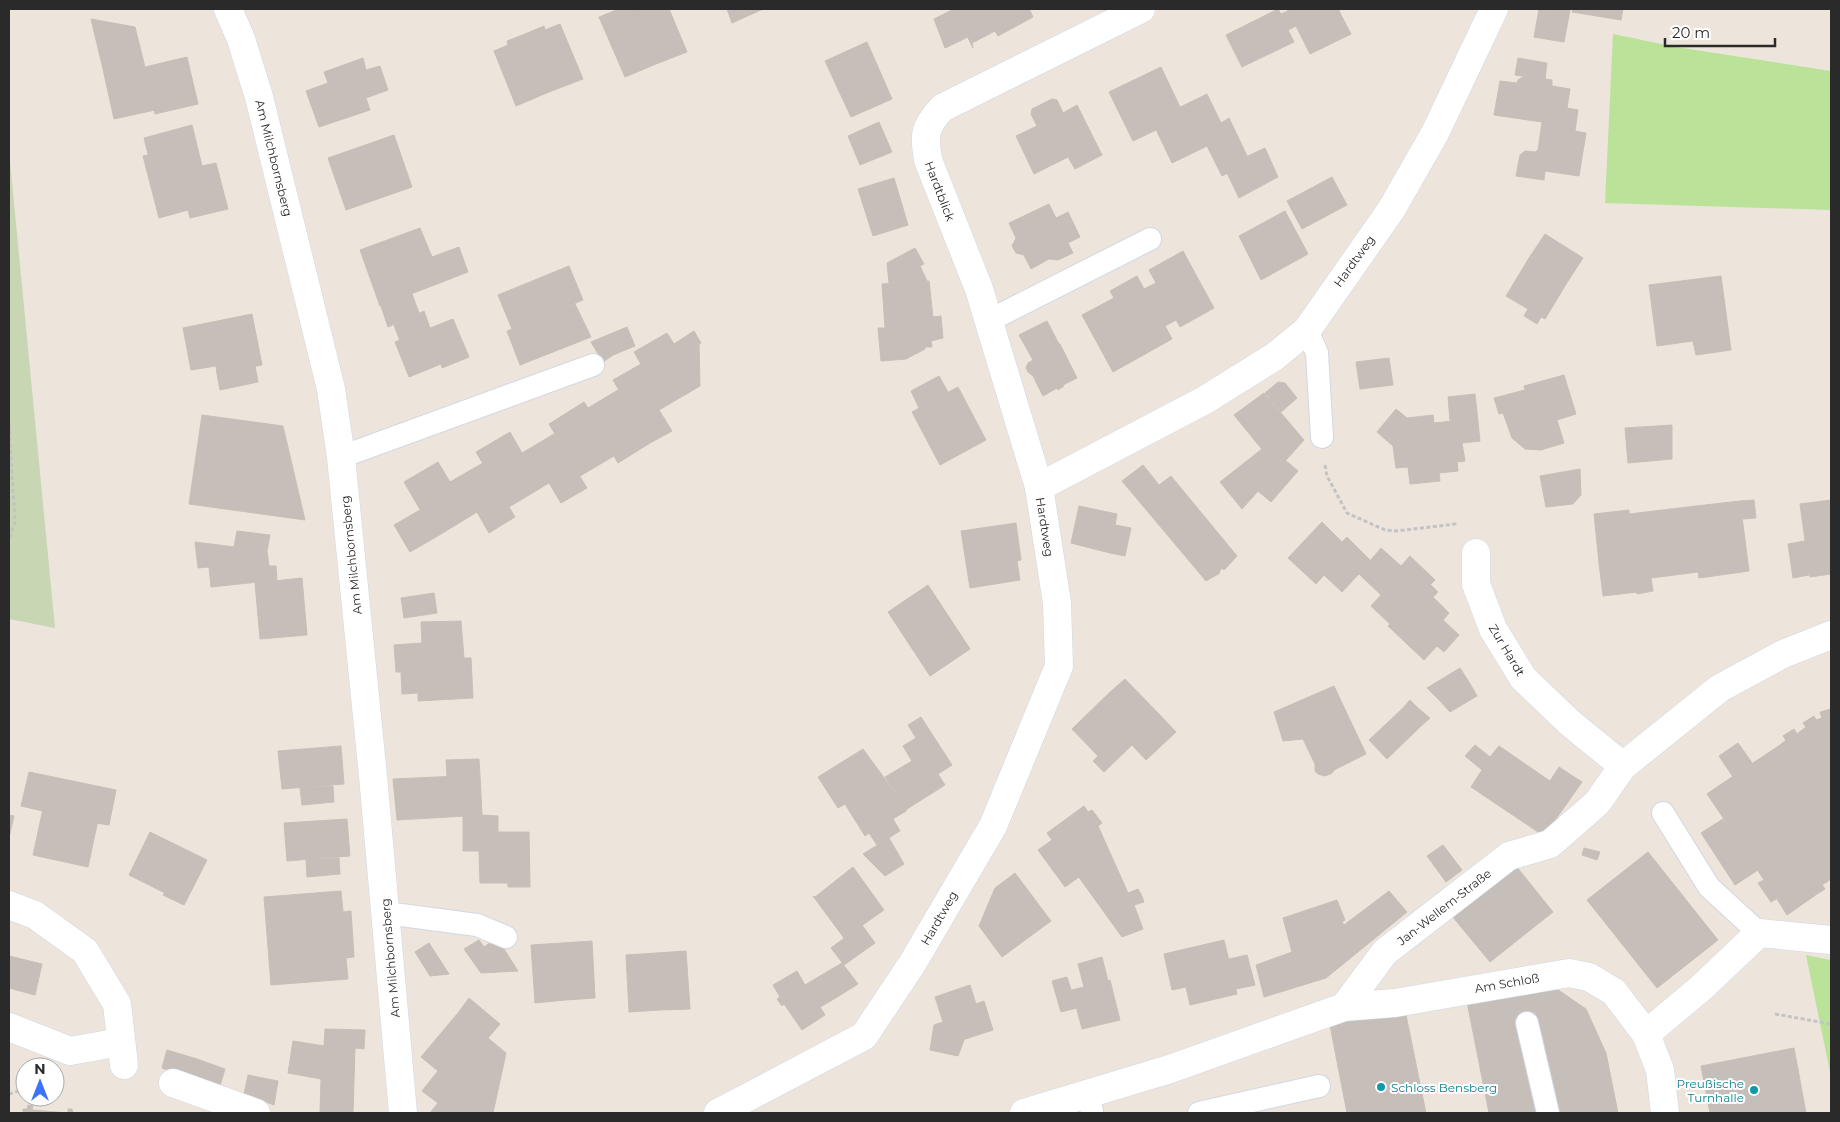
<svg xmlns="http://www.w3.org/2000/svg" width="1840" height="1122" font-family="Montserrat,sans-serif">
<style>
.green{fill:#bae399}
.cemetery{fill:#c8d6b3}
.building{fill:#c5beb9;stroke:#c8c0b6}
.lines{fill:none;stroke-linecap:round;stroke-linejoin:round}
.service-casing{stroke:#d2d7e3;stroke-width:24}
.minor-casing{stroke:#d2d7e3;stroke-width:29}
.path{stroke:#c3c3c3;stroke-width:3;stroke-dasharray:4 2.5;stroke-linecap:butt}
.service{stroke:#fff;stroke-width:22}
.minor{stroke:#fff;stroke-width:28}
.culture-dot{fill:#0f9aa8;stroke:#fff;stroke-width:2}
.labels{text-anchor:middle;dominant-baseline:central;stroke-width:4;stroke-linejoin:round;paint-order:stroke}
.street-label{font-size:12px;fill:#2a2a2a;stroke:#fff}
.culture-label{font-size:12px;fill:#0d838f;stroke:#fff;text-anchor:end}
</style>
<rect width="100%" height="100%" fill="#ede4dc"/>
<g class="green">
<polygon points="1613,34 1676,47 1831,71 1831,210 1605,203"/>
<polygon points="1806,955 1831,960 1831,1077"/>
</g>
<polygon class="cemetery" points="9,151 55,628 9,619"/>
<g class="building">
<polygon points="619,9 632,9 656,64 625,77 599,17"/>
<polygon points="632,9 669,9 687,52 656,64"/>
<polygon points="727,9 763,9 732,23"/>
<polygon points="954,9 1029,9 1033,17 998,36 995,31 972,43 973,48"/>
<polygon points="954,9 968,37 945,48 934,19"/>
<polygon points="1278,9 1281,14 1288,11 1287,9 1340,9 1339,11 1351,34 1310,54 1296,26 1288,30 1294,42 1242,67 1226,35"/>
<polygon points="1539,9 1570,10 1564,42 1534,37"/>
<polygon points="1573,9 1623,9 1621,20 1572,12"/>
<polygon points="91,19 135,27 143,59 103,69"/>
<polygon points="560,24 583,79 549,92 525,34 544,26 545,30"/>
<polygon points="525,34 549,92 516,106 494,51 508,45 507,41"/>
<polygon points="867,42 892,99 851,117 825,61"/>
<polygon points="187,57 198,104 155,114 145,67"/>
<polygon points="363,58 366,70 380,66 388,90 366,98 370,110 319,127 306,91 328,83 324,72"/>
<polygon points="1518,58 1547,63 1545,79 1515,75"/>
<polygon points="143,59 155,110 114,119 103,69"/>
<polygon points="1161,67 1180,107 1152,121 1156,130 1133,141 1109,92"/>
<polygon points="1524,76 1552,80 1552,86 1570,89 1567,108 1578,110 1575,131 1586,133 1579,176 1545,171 1544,180 1516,176 1520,155 1525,151 1535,152 1538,150 1542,122 1494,115 1500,81 1517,83 1518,80"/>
<polygon points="1207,94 1221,123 1229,118 1250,162 1222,176 1207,146 1172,163 1152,121"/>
<polygon points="1052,99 1057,100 1063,113 1077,105 1102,155 1075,169 1068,157 1034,174 1016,136 1037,126 1031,114 1032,109"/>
<polygon points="879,122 892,152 860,165 848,136"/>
<polygon points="192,125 202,166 187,169 181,146 148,154 144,138"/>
<polygon points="394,135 412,187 346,210 328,158"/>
<polygon points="181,146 187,169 216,163 228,209 190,218 188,210 159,218 143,156"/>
<polygon points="1265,148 1278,177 1239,198 1227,173 1250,162 1248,156"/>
<polygon points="1332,177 1347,205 1302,229 1287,201"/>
<polygon points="894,178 908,225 873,236 858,189"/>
<polygon points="1049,204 1056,218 1068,212 1080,237 1068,243 1073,253 1058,260 1049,259 1031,269 1024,255 1016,253 1012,246 1016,238 1009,223"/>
<polygon points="1285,211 1308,254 1261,280 1239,236"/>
<polygon points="420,228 432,257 459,247 468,272 380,306 360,250"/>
<polygon points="1545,234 1583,258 1568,281 1529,258"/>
<polygon points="915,248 924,264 920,266 927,281 889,283 887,263"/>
<polygon points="1183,251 1214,308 1180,327 1149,270"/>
<polygon points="1529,258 1568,281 1545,319 1541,317 1537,324 1524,316 1528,309 1506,296"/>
<polygon points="569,266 583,300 512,329 498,295"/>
<polygon points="1137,276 1144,289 1156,283 1176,320 1165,326 1172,339 1113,372 1082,315 1114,298 1110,291"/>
<polygon points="1721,276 1731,350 1696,355 1693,341 1657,346 1649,285"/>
<polygon points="929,281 933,317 941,316 943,338 931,341 932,347 925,347 925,349 906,359 881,361 878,328 885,328 882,284"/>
<polygon points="412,294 419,313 388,327 381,306"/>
<polygon points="575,304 591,337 520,365 507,331"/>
<polygon points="424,311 430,328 400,341 394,325"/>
<polygon points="252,314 262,365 217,374 216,366 191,370 183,328"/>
<polygon points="453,319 469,357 442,368 441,364 409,377 395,342"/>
<polygon points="1047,321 1059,344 1060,344 1077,378 1063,385 1064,386 1058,390 1057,388 1043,396 1033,376 1028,372 1026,368 1028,363 1033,360 1019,335"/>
<polygon points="627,327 635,346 613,355 603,362 591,342"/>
<polygon points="694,331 701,343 699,344 700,386 659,410 672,431 650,443 613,380 641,364 634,352 667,333 674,344"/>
<polygon points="1389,358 1393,385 1360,389 1356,362"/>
<polygon points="255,366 258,382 220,390 217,374"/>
<polygon points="1564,375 1576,414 1557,420 1564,443 1541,450 1525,449 1512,438 1503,413 1499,414 1494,398 1525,390 1524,386"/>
<polygon points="939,376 948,392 919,408 911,391"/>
<polygon points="1278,382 1285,383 1297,398 1281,412 1265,393"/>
<polygon points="958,387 986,440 940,465 912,412"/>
<polygon points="618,390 650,443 618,463 614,456 580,476 549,424 584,402 588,408"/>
<polygon points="1264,393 1304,440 1278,469 1234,415"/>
<polygon points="1475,394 1480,441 1462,443 1465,461 1457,462 1453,421 1450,421 1448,397"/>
<polygon points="1396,409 1407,418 1433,415 1434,423 1453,421 1458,471 1439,473 1440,481 1410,484 1408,467 1396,468 1393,446 1377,432"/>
<polygon points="202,415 283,426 305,520 189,504"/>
<polygon points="1672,425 1672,459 1628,463 1625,428"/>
<polygon points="510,432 522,453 554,434 587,488 561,503 549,483 509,507 476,452"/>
<polygon points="1262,449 1278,469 1242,509 1220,482"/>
<polygon points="1285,460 1298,471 1271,502 1258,491"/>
<polygon points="438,462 450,482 483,463 515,517 489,533 477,512 436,537 404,482"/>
<polygon points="1143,465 1159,485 1171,476 1237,556 1224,570 1222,568 1219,572 1220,573 1206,581 1122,481"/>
<polygon points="1580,469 1581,495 1573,504 1546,507 1540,476"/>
<polygon points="1754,500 1756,518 1743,519 1740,501"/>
<polygon points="1831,500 1831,574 1810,577 1800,504"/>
<polygon points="1740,501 1749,571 1699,578 1693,533 1699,531 1696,506"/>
<polygon points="1079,506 1117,514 1110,553 1071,543"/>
<polygon points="1696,506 1699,531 1693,533 1698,572 1651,578 1653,591 1637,594 1634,580 1629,514"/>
<polygon points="420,510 436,537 410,552 394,525"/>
<polygon points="1629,510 1633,559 1599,563 1594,514"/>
<polygon points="1322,522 1342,542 1347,537 1371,561 1342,592 1324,575 1316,584 1288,558"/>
<polygon points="1016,523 1021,560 1017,561 1020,580 970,588 961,531"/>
<polygon points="1115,525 1131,528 1125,556 1110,553"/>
<polygon points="237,531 270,535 267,551 234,547"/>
<polygon points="1805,541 1809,575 1793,578 1788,544"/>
<polygon points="195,542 267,551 269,566 276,566 277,580 211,587 209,567 198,568"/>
<polygon points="1381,548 1401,566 1410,556 1435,580 1391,625 1371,606 1381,595 1359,574"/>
<polygon points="1633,559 1637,592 1603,596 1599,563"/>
<polygon points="302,578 307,635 260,639 255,583"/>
<polygon points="1430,584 1438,592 1433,597 1449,613 1443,620 1459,635 1444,652 1437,646 1424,660 1388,626"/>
<polygon points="928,585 970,649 930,676 888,612"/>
<polygon points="434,593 437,613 404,618 401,598"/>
<polygon points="461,621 464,658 471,658 473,698 418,701 418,693 402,694 401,672 396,672 394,645 422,643 421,622"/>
<polygon points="1460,668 1469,682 1439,700 1427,688"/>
<polygon points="1125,679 1158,713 1142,728 1109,693"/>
<polygon points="1469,682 1477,696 1450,712 1439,700"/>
<polygon points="1334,686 1366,754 1334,770 1332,773 1325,776 1318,774 1315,771 1315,764 1303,739 1283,741 1274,712"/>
<polygon points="1109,693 1142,728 1158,713 1176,732 1146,760 1132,745 1104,772 1093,761 1098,756 1072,729"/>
<polygon points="1410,700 1419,709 1411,717 1402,709"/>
<polygon points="1402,709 1421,726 1387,759 1369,740"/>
<polygon points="1419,709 1430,718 1421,726 1411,717"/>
<polygon points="1831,709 1831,779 1817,786 1802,763 1795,767 1780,745 1786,740 1783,736 1794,729 1797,734 1806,727 1803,723 1814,716 1816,720 1822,718 1820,712"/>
<polygon points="921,717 952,765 938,774 945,785 907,809 885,777 912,761 903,746 916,738 908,725"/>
<polygon points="1738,743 1753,764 1733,777 1719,756"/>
<polygon points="1475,745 1490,757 1499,746 1550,781 1559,767 1582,782 1544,836 1471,787 1482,770 1465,756"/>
<polygon points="1780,745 1795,767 1802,763 1831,807 1831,879 1822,885 1825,889 1817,894 1814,890 1806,896 1799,885 1771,902 1758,883 1764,880 1722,816 1729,811 1714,789"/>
<polygon points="341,746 344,784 282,789 278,751"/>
<polygon points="863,749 907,809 906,811 893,819 900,831 877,845 869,833 865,836 845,804 838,808 818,777"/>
<polygon points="479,759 480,775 447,776 446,760"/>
<polygon points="29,772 116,790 109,825 97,823 98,820 43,809 43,811 21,806"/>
<polygon points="480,775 482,815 397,820 393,779"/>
<polygon points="1831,779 1831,807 1817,786"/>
<polygon points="333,786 334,802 302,805 300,788"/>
<polygon points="1714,789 1729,811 1722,816 1707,794"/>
<polygon points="1084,806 1088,812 1092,810 1102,823 1098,826 1128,893 1138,889 1141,894 1144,902 1134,905 1143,929 1122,937 1047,833"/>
<polygon points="43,809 98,820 88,867 33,855"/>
<polygon points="9,815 14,816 9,838"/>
<polygon points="482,815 498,816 498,832 529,832 530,887 508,887 508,883 480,883 479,851 463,851 463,816"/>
<polygon points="347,819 350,856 287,861 284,823"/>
<polygon points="1723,819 1758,870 1735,885 1701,833"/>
<polygon points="150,832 207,860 184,905 163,895 165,893 129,875"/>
<polygon points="889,838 904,864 885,876 863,854"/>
<polygon points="1052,840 1079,877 1065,887 1038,850"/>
<polygon points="1443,845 1462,870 1446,882 1427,856"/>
<polygon points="1584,848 1600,852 1597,860 1582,855"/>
<polygon points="1648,852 1718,940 1657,988 1587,900"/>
<polygon points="339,858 340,874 307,877 306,860"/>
<polygon points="1516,866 1553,912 1490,962 1452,916"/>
<polygon points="853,867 884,910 844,938 813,896 815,897"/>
<polygon points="1015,873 1051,921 1002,957 979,926 995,888"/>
<polygon points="1799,885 1806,896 1814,890 1817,894 1787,915 1777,899"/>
<polygon points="341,891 343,912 351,911 354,957 346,958 348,979 271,985 264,897"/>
<polygon points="1389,891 1407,912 1326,978 1264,997 1256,965 1292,952 1283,918 1337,900 1345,920 1342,922 1344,925"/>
<polygon points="862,925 875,943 844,965 831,948"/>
<polygon points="497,938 518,971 481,973 464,949 479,940 484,947"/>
<polygon points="1224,940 1237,994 1190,1005 1186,987 1172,990 1164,954"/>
<polygon points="592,941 595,998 565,1000 562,943"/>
<polygon points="429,943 449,974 430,976 415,952"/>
<polygon points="562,943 565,1000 535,1003 531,945"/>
<polygon points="686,951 690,1009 660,1010 656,953"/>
<polygon points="656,953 660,1010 629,1012 626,955"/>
<polygon points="1247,955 1255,985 1236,989 1229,959"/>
<polygon points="9,956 42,964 35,995 9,988"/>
<polygon points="1102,957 1108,981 1110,980 1120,1020 1082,1029 1072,990 1084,987 1078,964"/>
<polygon points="842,963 858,984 834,999 820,976"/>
<polygon points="797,971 805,985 820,976 834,999 820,1007 825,1015 802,1030 784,1004 782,1006 777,999 780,997 773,985"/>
<polygon points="1067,977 1077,1008 1061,1012 1052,981"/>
<polygon points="970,985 976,1004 984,1001 993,1030 950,1044 935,997"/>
<polygon points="1551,985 1586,1009 1606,1053 1618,1113 1489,1113 1467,1002"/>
<polygon points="469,998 500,1024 488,1038 458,1013"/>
<polygon points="1405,1010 1426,1113 1347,1113 1330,1025"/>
<polygon points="458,1013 506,1053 493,1113 490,1113 463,1089 444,1113 430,1113 438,1103 422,1091 438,1071 421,1057"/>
<polygon points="943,1022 950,1044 964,1040 958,1056 930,1050 934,1025"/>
<polygon points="325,1029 365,1030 364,1049 355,1048 353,1113 320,1113 321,1079 288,1073 293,1041 324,1046"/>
<polygon points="1794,1048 1806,1113 1710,1113 1701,1066"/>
<polygon points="167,1050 197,1059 190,1078 162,1068"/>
<polygon points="197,1059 225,1069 219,1089 190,1078"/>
<polygon points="248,1075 278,1081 274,1105 244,1094"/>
<polygon points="463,1089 490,1113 444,1113"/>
<polygon points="28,1105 33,1106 32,1110 68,1113 68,1109 72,1109 73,1113 23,1113 23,1109 27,1109"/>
</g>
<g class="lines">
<g class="service-casing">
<g id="service">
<polyline points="988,321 1150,239"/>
<polyline points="1307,330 1317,353 1322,437"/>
<polyline points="341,457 593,365"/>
<polyline points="1663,813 1709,887 1759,933"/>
<polyline points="386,913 477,925 506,937"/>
<polyline points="1527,1023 1548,1113"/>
<polyline points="1089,1093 1092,1113"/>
<polyline points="1199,1113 1319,1086"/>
</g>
</g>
<g class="minor-casing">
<g id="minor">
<polyline points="228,9 241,39 259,97 331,389 341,457 373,776 403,1113"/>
<path d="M1039,487l-60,-198 -51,-129c-4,-27 -4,-32 14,-52l199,-99"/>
<polyline points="1476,553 1476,584 1493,629 1523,678 1570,723 1623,766"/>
<polyline points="9,905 35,915 85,951 117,1004 124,1065"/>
<polyline points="1344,1007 1395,1003 1569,973 1589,977 1614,992 1646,1034 1660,1070 1665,1113"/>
<polyline points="9,1027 70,1051 121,1042"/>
<polyline points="1646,1034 1701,988 1759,933 1831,940"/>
<polyline points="173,1083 256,1113"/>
<polyline points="718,1113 864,1036 912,964 993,826 1059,666 1057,603 1039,487 1205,400 1274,357 1307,330 1391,210 1435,133 1494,9"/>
<polyline points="1024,1113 1170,1069 1344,1007 1385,952 1509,856 1550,844 1597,803 1623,766 1720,688 1783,654 1831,635"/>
</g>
</g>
<g class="path">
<polyline points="9,424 15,521 9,540"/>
<polyline points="1325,465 1327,476 1347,513 1385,530 1397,531 1455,524 1457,527"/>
<polyline points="1775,1014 1831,1024"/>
<polyline points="9,1094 25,1089"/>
</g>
<use href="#service" class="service"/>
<use href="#minor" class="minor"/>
</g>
<g class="culture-dot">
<circle cx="1381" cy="1087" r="5"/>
<circle cx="1754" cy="1090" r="5"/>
</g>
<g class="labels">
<g class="street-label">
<text transform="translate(274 158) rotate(76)">Am Milchbornsberg</text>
<text transform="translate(940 191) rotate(69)">Hardtblick</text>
<text transform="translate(1354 261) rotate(-54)">Hardtweg</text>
<text transform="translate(1045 527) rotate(81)">Hardtweg</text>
<text transform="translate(351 555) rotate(-96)">Am Milchbornsberg</text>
<text transform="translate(1507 650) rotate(59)">Zur Hardt</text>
<text transform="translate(1444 907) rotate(-38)">Jan-Wellem-Straße</text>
<text transform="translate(939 918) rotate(-60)">Hardtweg</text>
<text transform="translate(390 958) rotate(-95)">Am Milchbornsberg</text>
<text transform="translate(1507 983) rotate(-10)">Am Schloß</text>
</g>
<g class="culture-label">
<text x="1744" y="1083">Preußische<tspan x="1744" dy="14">Turnhalle</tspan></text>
<text x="1391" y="1087" text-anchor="start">Schloss Bensberg</text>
</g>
</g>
<rect width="1840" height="1122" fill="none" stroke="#2a2a2a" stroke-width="20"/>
<g transform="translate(40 1082)"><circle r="24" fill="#ffffff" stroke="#aaaaaa"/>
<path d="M0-4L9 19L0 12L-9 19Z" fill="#3b74fa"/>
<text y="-8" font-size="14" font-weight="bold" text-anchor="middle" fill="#2a2a2a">N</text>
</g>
<path d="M1665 38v8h110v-8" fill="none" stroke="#2a2a2a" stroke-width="2.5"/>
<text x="1672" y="38" font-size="15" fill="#2a2a2a" stroke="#ffffff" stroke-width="4" paint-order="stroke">20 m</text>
</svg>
